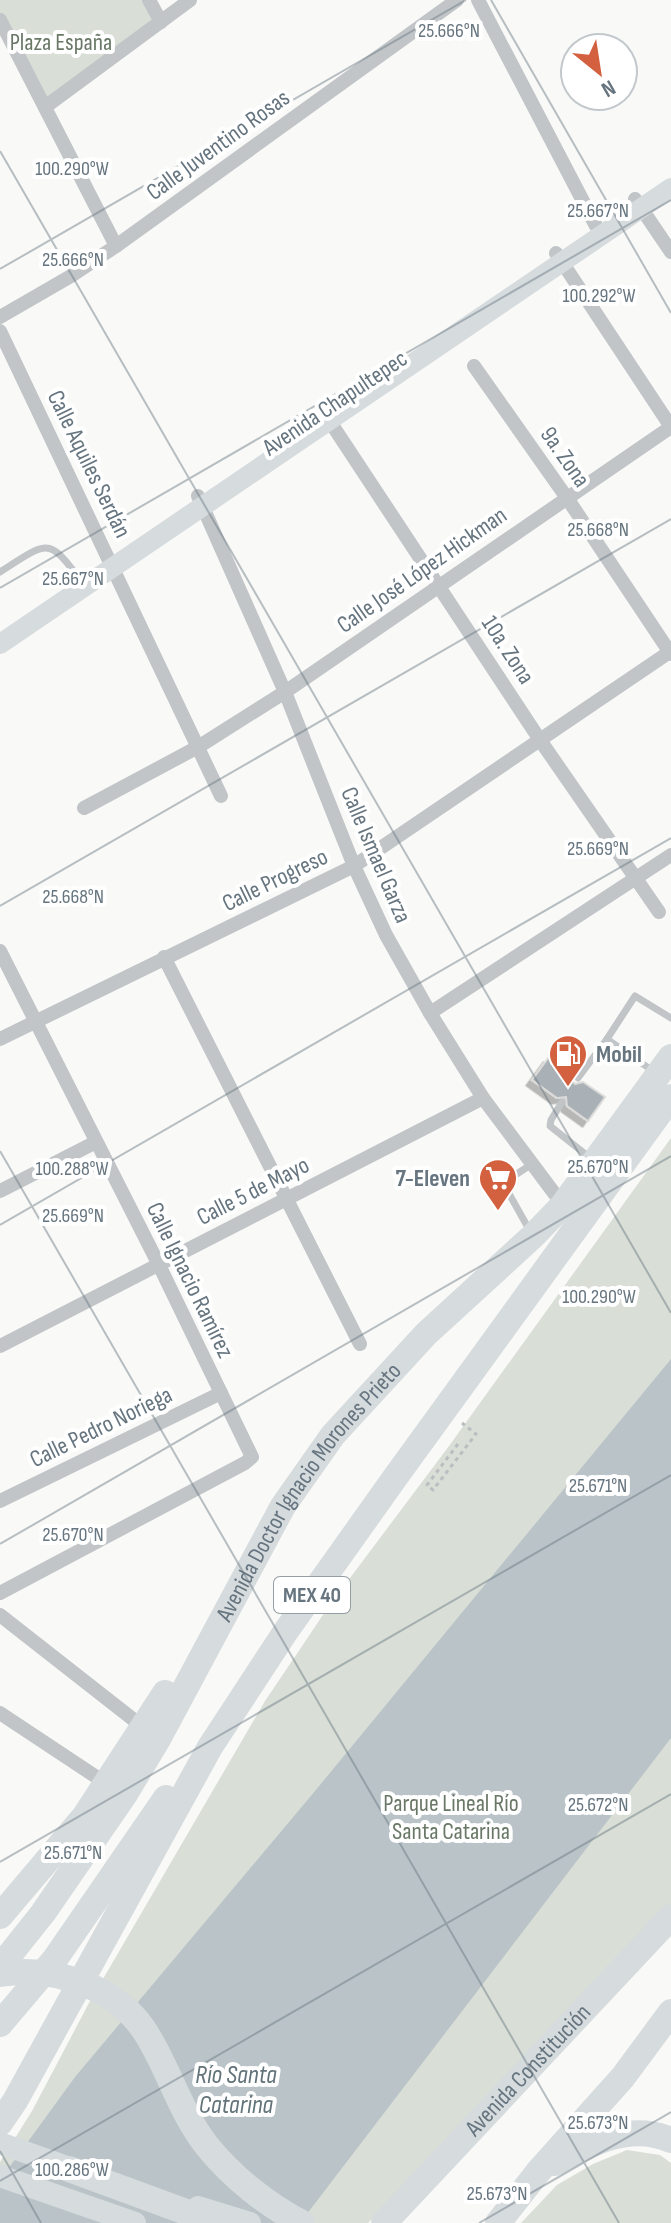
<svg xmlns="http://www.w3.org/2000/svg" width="671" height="2223" font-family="'Sofia Sans Condensed',sans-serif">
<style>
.green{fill:#d9ded7}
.water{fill:#bac4c8}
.building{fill:#a9b0b6;stroke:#dbdbda;stroke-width:2;filter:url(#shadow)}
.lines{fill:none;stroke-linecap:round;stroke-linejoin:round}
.path{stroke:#bbbec0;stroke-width:3;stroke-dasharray:4 4;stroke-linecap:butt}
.lane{stroke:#c1c5c8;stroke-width:7}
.street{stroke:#c1c5c8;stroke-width:14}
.secondary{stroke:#d6dbde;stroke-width:20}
.primary{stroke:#d6dbde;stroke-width:22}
.highway{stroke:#d6dbde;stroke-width:26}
.ticks{fill:none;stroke:#66757f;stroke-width:2;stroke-opacity:0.45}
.labels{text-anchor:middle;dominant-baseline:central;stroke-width:8;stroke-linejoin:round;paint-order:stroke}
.shield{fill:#fff;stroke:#949ea5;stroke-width:2}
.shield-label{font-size:22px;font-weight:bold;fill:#66757f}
.park-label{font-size:24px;fill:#697866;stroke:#fff}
.street-label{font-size:24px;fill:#66757f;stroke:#fff}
.poi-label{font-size:24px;font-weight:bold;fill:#66757f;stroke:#fff;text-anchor:start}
.water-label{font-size:26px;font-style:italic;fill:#627379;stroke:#fff}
.ticks-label{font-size:20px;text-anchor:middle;fill:#66757f;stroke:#fff;stroke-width:8;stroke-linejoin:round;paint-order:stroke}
</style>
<defs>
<filter id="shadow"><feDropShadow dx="-5.5" dy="5.5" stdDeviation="0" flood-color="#0004"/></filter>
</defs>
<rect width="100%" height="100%" fill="#f9f9f7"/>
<g class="green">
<polygon points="0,0 149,0 161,22 45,107 0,20"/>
<polygon points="671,1138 671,1905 368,2223 0,2223 0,2162 32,2111 89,2003 265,1701 329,1606 449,1446"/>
<polygon points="627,2150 660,2155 671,2163 671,2223 521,2223 557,2185 593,2164"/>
</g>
<polygon class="water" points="671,1359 671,1738 300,2223 0,2223 0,2180 75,2077 315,1791"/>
<polygon class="building" points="549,1057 573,1074 572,1080 575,1084 583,1082 605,1097 588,1121 567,1106 566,1097 557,1098 532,1080"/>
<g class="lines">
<polyline class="path" points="458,1444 427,1485 433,1490 476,1434 462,1423"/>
<g class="lane">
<path d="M0,572c50,-32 48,-36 84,13"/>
<polyline points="607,1039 635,996 671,1018"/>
<polyline points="578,1078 607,1039 653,1071"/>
<polyline points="562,1102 551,1120 550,1126 589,1157"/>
<polyline points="530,1231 503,1183 532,1164"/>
</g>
<g class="street">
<polyline points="149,0 161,22"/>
<polyline points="478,0 596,226"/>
<polyline points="0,20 116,246"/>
<polyline points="45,107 190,0"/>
<polyline points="635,199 671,252"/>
<polyline points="556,253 671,427"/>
<polyline points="0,317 71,276 116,246 457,0"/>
<polyline points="0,331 221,796"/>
<polyline points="474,366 567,498 671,654"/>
<polyline points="323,411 540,740 659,912"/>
<polyline points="198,496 285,692 354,866 386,935 430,1013 483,1098 563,1205"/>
<polyline points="84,808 198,747 285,692 671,427"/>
<polyline points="0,951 159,1265 252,1457 245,1463 0,1593"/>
<polyline points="164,957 360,1344"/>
<polyline points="430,1013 671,855"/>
<polyline points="0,1039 354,866 671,651"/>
<polyline points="0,1191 96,1142"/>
<polyline points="0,1346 483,1098"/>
<polyline points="0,1501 221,1393"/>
<polyline points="0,1615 148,1731"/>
<polyline points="0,1713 107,1784"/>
</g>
<polyline class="secondary" points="0,644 671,188"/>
<g class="primary">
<polyline points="0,2143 84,2173"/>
<polyline points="0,2176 135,2223"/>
<polyline points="198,2207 250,2223"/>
</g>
<g class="highway">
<polyline points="0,1916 84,1817 165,1693"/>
<path id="s1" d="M0,1967l43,-54 82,-119 33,-55 125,-233 50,-71 93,-101 107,-98 30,-31 108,-148"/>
<path d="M0,1974c55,-9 121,14 149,64 21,35 32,75 58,108 25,31 60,59 95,77"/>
<polyline points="0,2024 55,1959 166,1798"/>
<polyline points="0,2123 15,2101 210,1747 286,1631 394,1479 671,1097"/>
<path d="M555,2163c36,-20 75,-41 116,-23"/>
<polyline points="69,2169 216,2223"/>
<path id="s2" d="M384,2223l287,-306"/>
<polyline points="498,2223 538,2172 623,2077 671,2012"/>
</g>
</g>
<path class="ticks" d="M491,0l180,313M0,151l671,1162M0,269l466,-269M0,588l671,-388M0,906l671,-387M0,1151l619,1072M0,1225l671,-387M0,1544l671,-388M0,1862l671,-387M0,2151l41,72M0,2181l671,-387M479,2223l192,-111"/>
<defs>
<g id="fuel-pin" transform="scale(2)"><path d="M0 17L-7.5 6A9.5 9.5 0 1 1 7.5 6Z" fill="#d3603e" stroke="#fff"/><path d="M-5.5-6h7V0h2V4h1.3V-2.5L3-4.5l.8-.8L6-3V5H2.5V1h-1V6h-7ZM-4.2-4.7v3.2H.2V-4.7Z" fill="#fff"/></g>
<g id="supermarket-pin" transform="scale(2)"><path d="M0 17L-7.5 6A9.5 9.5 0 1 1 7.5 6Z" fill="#d3603e" stroke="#fff"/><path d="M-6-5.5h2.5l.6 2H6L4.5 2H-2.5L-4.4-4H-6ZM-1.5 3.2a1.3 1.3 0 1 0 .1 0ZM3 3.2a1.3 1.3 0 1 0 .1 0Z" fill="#fff"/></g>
</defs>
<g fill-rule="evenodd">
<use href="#fuel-pin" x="568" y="1054"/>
<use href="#supermarket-pin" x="498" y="1178"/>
</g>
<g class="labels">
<rect class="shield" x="274" y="1577" width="76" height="36" rx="6"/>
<g class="shield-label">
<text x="312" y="1595">MEX 40</text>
</g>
<g class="park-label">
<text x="61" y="42">Plaza España</text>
<text x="451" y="1803">Parque Lineal Río<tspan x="451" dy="28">Santa Catarina</tspan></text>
</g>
<g class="street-label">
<text transform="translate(218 145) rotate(-36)">Calle Juventino Rosas</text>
<text transform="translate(335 403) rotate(-34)">Avenida Chapultepec</text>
<text transform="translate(565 457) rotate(55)">9a. Zona</text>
<text transform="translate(89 464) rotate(64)">Calle Aquiles Serdán</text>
<text transform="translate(422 570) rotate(-35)">Calle José López Hickman</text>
<text transform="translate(508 650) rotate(57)">10a. Zona</text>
<text transform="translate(376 855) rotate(67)">Calle Ismael Garza</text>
<text transform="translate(275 880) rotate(-26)">Calle Progreso</text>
<text transform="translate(253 1191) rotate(-27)">Calle 5 de Mayo</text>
<text transform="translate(190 1280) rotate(64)">Calle Ignacio Ramírez</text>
<text transform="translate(101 1427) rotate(-26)">Calle Pedro Noriega</text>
<text stroke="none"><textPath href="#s1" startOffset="568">Avenida Doctor Ignacio Morones Prieto</textPath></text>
<text stroke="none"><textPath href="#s2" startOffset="210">Avenida Constitución</textPath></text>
</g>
<g class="poi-label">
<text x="596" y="1054">Mobil</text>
<text x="470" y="1178" text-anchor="end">7-Eleven</text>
</g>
<g class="water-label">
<text x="236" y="2075">Río Santa<tspan x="236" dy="30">Catarina</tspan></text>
</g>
</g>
<g class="ticks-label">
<text x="449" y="37">25.666°N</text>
<text x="72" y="175">100.290°W</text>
<text x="598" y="217">25.667°N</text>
<text x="73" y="266">25.666°N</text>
<text x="599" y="302">100.292°W</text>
<text x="598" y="536">25.668°N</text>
<text x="73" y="585">25.667°N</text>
<text x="598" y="855">25.669°N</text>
<text x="73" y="903">25.668°N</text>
<text x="598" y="1173">25.670°N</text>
<text x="72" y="1175">100.288°W</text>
<text x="73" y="1222">25.669°N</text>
<text x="599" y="1303">100.290°W</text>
<text x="598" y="1492">25.671°N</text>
<text x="73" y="1541">25.670°N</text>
<text x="598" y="1811">25.672°N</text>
<text x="73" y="1859">25.671°N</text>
<text x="598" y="2129">25.673°N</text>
<text x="72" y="2176">100.286°W</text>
<text x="497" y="2200">25.673°N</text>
</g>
<g transform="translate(599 72) rotate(150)"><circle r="38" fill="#ffffff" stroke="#c2c8cc" stroke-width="2"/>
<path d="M0-6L14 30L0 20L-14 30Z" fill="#d3603e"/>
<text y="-12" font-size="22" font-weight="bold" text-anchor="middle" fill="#66757f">N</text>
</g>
</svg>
